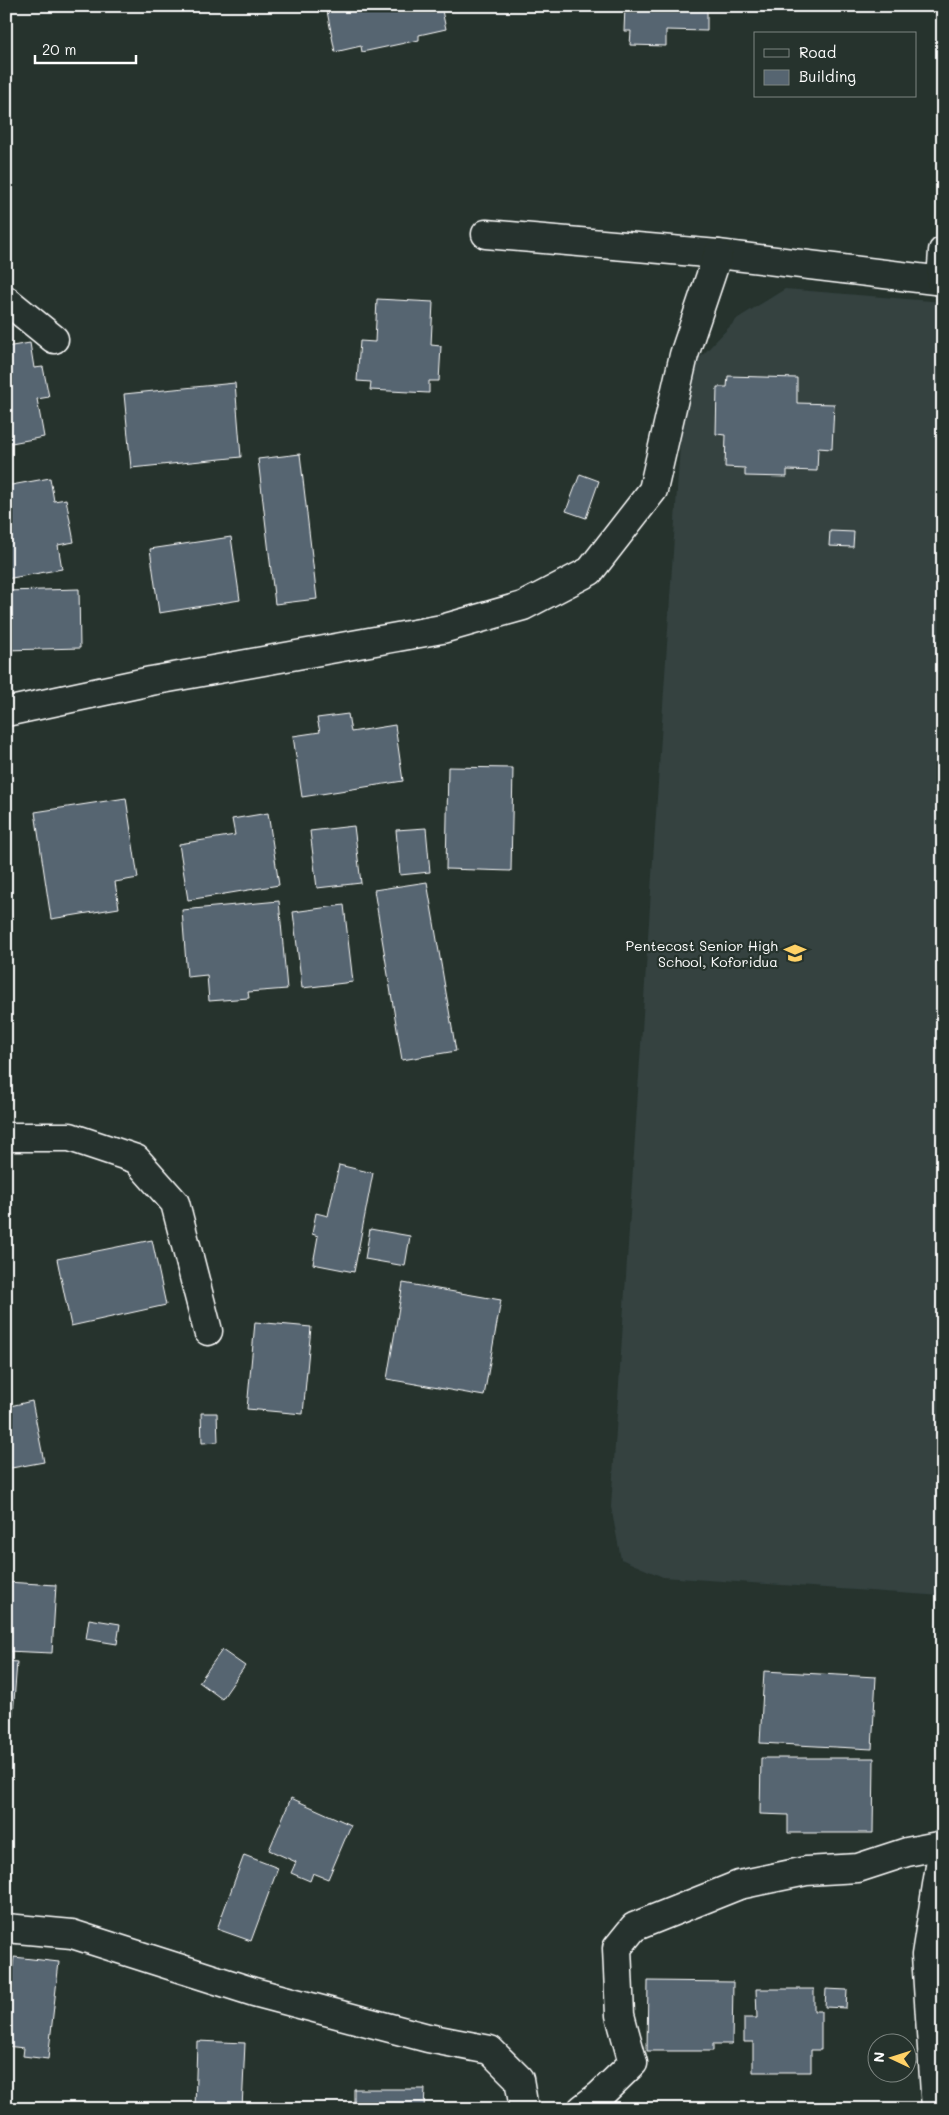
<svg xmlns="http://www.w3.org/2000/svg" width="949" height="2115" font-family="Mali,sans-serif">
<style>
.built{fill:#344241}
.building{fill:#566571;stroke:#fff}
.lines{fill:none;stroke-linecap:round;stroke-linejoin:round}
.minor-casing{stroke:#fff;stroke-width:31}
.minor{stroke:#26332d;stroke-width:28}
.labels{text-anchor:middle;dominant-baseline:central;stroke-width:4.5;stroke-linejoin:round;paint-order:stroke}
.poi-label{font-size:14px;fill:#fff;stroke:#26332d;text-anchor:end}
</style>
<rect width="100%" height="100%" fill="#26332d"/>
<filter id="ink" filterUnits="userSpaceOnUse"><feTurbulence type="fractalNoise" baseFrequency=".02" numOctaves="2"/><feDisplacementMap in="SourceGraphic" scale="10" xChannelSelector="R" yChannelSelector="G"/><feConvolveMatrix kernelMatrix="1 2 1 2 8 2 1 2 1" color-interpolation-filters="sRGB"/></filter>
<g filter="url(#ink)">
<polygon class="built" points="785,289 943,302 943,1596 663,1577 621,1559 611,1507 683,398 694,364 738,318"/>
<g class="building">
<polygon points="326,6 441,6 446,29 419,35 419,40 362,52 361,46 335,52"/>
<polygon points="707,6 707,31 666,30 666,46 630,45 631,31 624,31 625,6"/>
<polygon points="802,6 853,6 802,11"/>
<polygon points="377,299 433,302 431,345 441,346 439,381 429,381 429,393 370,390 371,382 357,381 360,341 375,342"/>
<polygon points="30,343 34,368 43,367 49,397 37,399 44,437 6,444 6,347"/>
<polygon points="728,376 797,378 797,403 834,404 832,449 818,448 817,471 787,470 787,477 745,476 745,468 725,467 726,435 716,434 717,387 727,387"/>
<polygon points="235,383 241,457 131,468 124,394"/>
<polygon points="300,454 317,599 275,604 258,459"/>
<polygon points="580,474 599,481 586,518 566,511"/>
<polygon points="50,478 54,501 66,499 74,542 58,545 62,569 6,579 6,486"/>
<polygon points="830,531 854,532 853,547 829,546"/>
<polygon points="231,537 240,600 159,613 150,549"/>
<polygon points="79,589 80,648 6,650 6,591"/>
<polygon points="348,714 351,732 395,725 403,781 302,797 293,736 320,732 317,718"/>
<polygon points="448,767 513,768 511,871 446,869"/>
<polygon points="126,798 138,878 115,882 119,908 51,919 35,812"/>
<polygon points="268,813 279,885 188,900 179,844 235,835 232,819"/>
<polygon points="354,826 361,883 317,888 310,831"/>
<polygon points="426,828 430,872 400,875 396,830"/>
<polygon points="427,882 456,1051 402,1060 374,890"/>
<polygon points="279,901 287,989 248,992 249,998 209,1001 207,975 187,977 182,910"/>
<polygon points="344,905 353,982 302,988 293,912"/>
<polygon points="339,1165 373,1173 354,1272 313,1264 318,1236 312,1234 316,1213 328,1216"/>
<polygon points="370,1229 410,1236 405,1266 365,1259"/>
<polygon points="152,1240 166,1305 71,1326 57,1259"/>
<polygon points="403,1283 501,1300 484,1396 387,1379"/>
<polygon points="255,1322 311,1327 303,1414 247,1409"/>
<polygon points="32,1401 44,1462 6,1469 6,1407"/>
<polygon points="201,1413 217,1413 218,1442 202,1443"/>
<polygon points="6,1582 56,1585 52,1653 6,1651"/>
<polygon points="89,1619 120,1624 117,1644 86,1639"/>
<polygon points="222,1650 245,1666 222,1699 199,1682"/>
<polygon points="6,1661 17,1662 8,1780 6,1780"/>
<polygon points="764,1671 876,1677 872,1749 760,1743"/>
<polygon points="761,1758 874,1758 873,1833 788,1833 788,1815 760,1814"/>
<polygon points="291,1798 351,1825 328,1879 313,1873 310,1881 291,1873 296,1862 269,1850"/>
<polygon points="244,1855 278,1868 251,1941 217,1929"/>
<polygon points="14,1957 59,1962 48,2059 23,2056 24,2048 6,2046 6,2029"/>
<polygon points="648,1981 733,1982 732,2044 713,2044 713,2051 647,2051"/>
<polygon points="756,1989 814,1989 814,2011 821,2011 821,2050 811,2050 811,2072 753,2072 753,2042 744,2042 744,2018 757,2018"/>
<polygon points="826,1989 847,1990 846,2008 825,2007"/>
<polygon points="197,2041 245,2043 242,2109 195,2109"/>
<polygon points="354,2089 425,2089 424,2109 354,2109"/>
</g>
<g class="lines">
<g class="minor-casing">
<g id="minor">
<polyline points="486,234 718,254 943,281"/>
<polyline points="941,281 943,251"/>
<polyline points="6,300 54,339"/>
<polyline points="6,712 151,681 442,629 523,606 590,571 653,490 684,355 718,254"/>
<polyline points="6,1137 70,1137 136,1159 175,1203 208,1331"/>
<polyline points="6,1928 72,1934 254,1992 428,2038 490,2050 519,2079 524,2109"/>
<polyline points="582,2109 600,2095 633,2063 620,2015 617,1948 634,1927 739,1885 806,1871 858,1868 907,1852 943,1845"/>
<polyline points="936,2109 926,1955 943,1847"/>
</g>
</g>
<use href="#minor" class="minor"/>
</g>
</g>
<defs>
<g id="school-bare" transform="scale(1.725)"><path d="M0-5L7-2L0 1L-7-2ZM-4 1L0 2.5L4 1V4Q0 6-4 4Z" fill="#ffd166" stroke="#26332d" stroke-width="2.5" paint-order="stroke"/></g>
</defs>
<g fill-rule="evenodd">
<use href="#school-bare" x="795" y="953"/>
</g>
<g class="labels">
<g class="poi-label">
<text x="778" y="945">Pentecost Senior High<tspan x="778" dy="16">School, Koforidua</tspan></text>
</g>
</g>
<rect width="949" height="2115" fill="none" stroke="#26332d" stroke-width="25"/>
<rect x="12" y="12" width="924" height="2090" fill="none" stroke="#fff" stroke-width="2" filter="url(#ink)"/>
<rect x="754" y="32" width="162" height="65" fill="#26332d" stroke="#7d8581"/>
<rect x="764" y="49" width="25" height="8" fill="#26332d" stroke="#7d8581"/>
<text x="799" y="58" font-size="15" fill="#ffffff">Road</text>
<rect x="764" y="70" width="25" height="15" fill="#566571" stroke="#7d8581"/>
<text x="799" y="82" font-size="15" fill="#ffffff">Building</text>
<g transform="translate(892 2058) rotate(274)"><circle r="24" fill="#26332d" stroke="#7d8581"/>
<path d="M0-4L9 19L0 12L-9 19Z" fill="#ffd166"/>
<text y="-8" font-size="14" font-weight="bold" text-anchor="middle" fill="#ffffff">N</text>
</g>
<path d="M35 55v8h101v-8" fill="none" stroke="#ffffff" stroke-width="2.5"/>
<text x="42" y="55" font-size="15" fill="#ffffff" stroke="#26332d" stroke-width="4" paint-order="stroke">20 m</text>
</svg>
